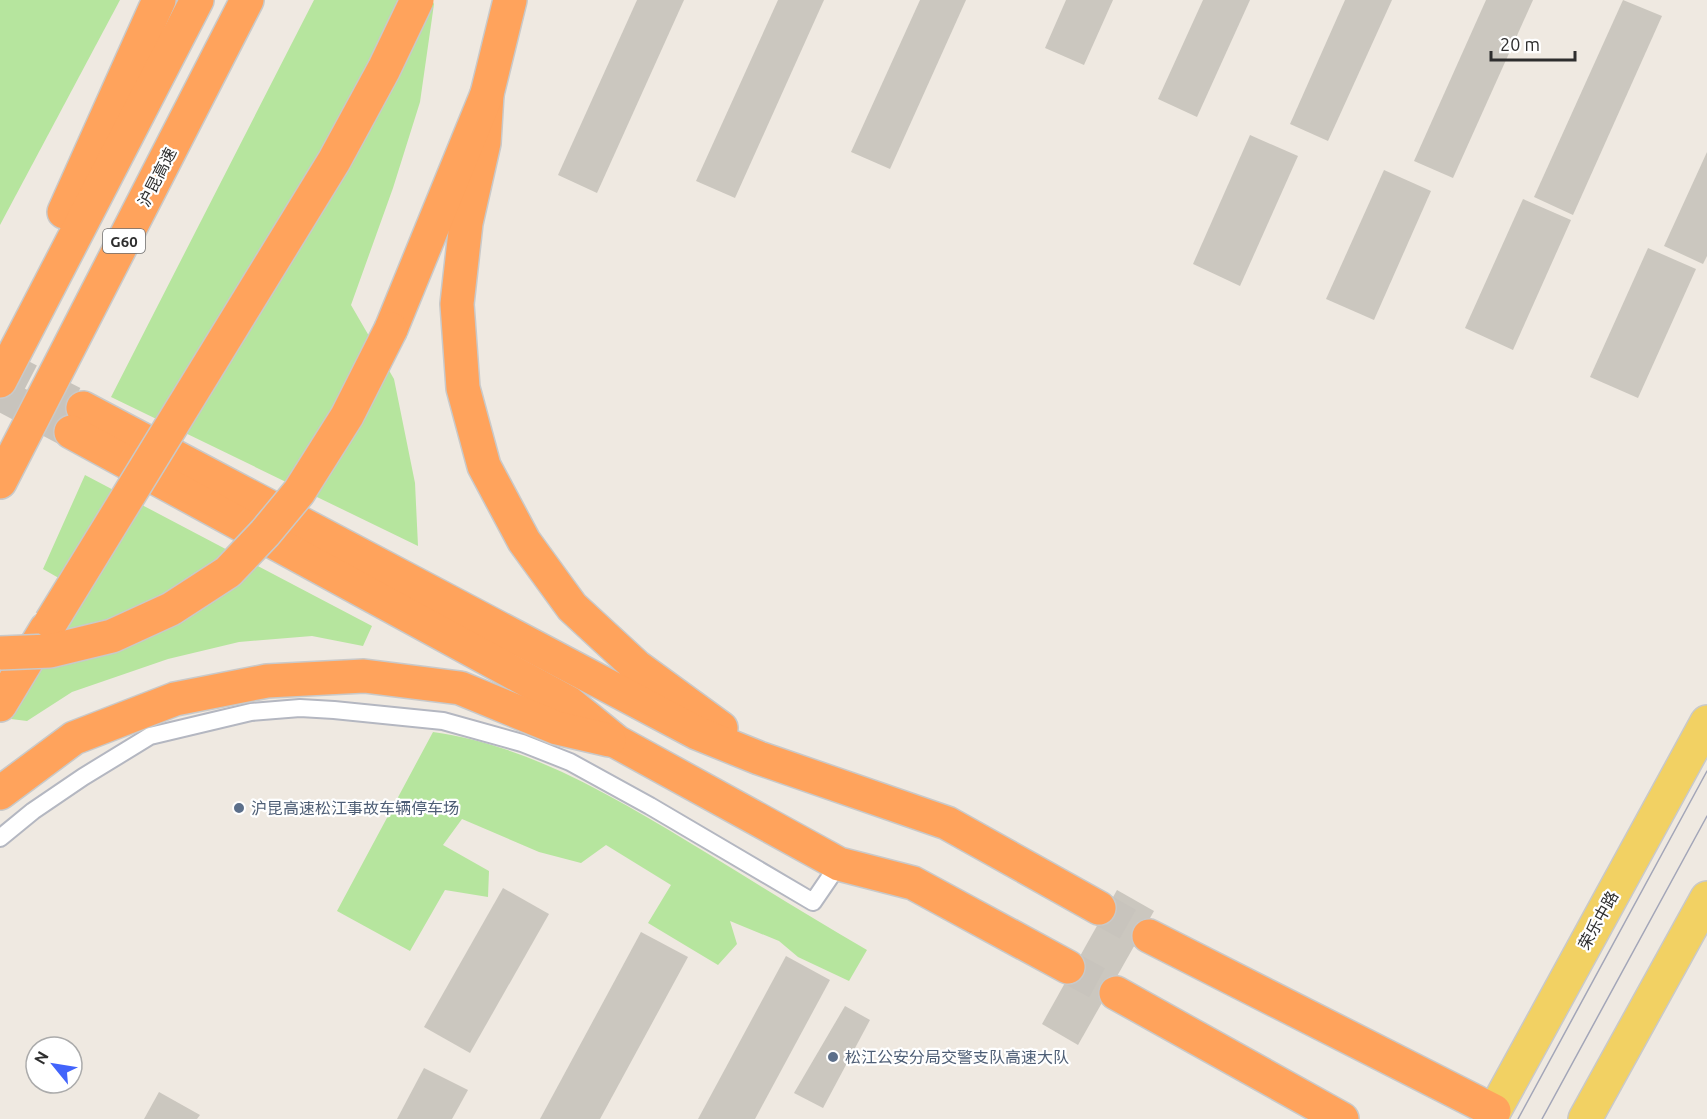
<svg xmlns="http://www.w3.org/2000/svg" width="1707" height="1119" font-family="Ubuntu,'Noto Sans SC',sans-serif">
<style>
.green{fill:#b6e59e}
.building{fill:#cbc7bf}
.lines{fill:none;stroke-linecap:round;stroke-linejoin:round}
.highway-tunnel{stroke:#c8c4bd;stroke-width:33;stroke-dasharray:33 16;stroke-linecap:butt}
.lane-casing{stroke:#b4b7c1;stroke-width:20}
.primary-casing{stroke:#c9c9c9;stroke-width:36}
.highway-casing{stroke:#c9c9c9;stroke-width:36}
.lane{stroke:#fff;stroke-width:16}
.primary{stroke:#f2d163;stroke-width:33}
.highway{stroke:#ffa35c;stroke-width:33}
.tram{stroke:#a3a6b8;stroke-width:1.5}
.highway-bridge-casing{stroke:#c9c9c9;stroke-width:36;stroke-linecap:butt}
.highway-bridge{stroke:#ffa35c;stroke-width:33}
.service-dot{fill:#5c6f8a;stroke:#fff;stroke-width:2}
.labels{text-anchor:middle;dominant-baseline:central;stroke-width:4.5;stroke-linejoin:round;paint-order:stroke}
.shield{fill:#fff;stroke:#6d6d6d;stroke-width:1.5}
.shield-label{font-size:15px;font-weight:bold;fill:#2e2e2e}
.street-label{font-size:16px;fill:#2e2e2e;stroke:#fff}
.service-label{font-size:16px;fill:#4e5e75;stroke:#fff;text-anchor:start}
</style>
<rect width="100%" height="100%" fill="#efe9e1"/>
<g class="green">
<polygon points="0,0 120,0 0,225"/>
<polygon points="314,0 432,0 434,4 420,102 393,188 351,305 394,379 415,483 418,546 111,397"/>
<polygon points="85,475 372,626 363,646 312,636 239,642 168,659 72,692 27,721 11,719 83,592 43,569"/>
<path d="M433,732c99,13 193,72 277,123 52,32 104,64 157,95l-18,31 -51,-24 -19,-16 -49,-20 7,23 -19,21 -70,-42 23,-38 -65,-40 -25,18 -42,-11 -77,-33 -19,26 46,26 -1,26 -43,-7 -35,61 -73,-40z"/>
</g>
<g class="building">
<polygon points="637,0 684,0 597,193 558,175"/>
<polygon points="778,0 824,0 735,198 696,181"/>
<polygon points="920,0 966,0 890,169 851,152"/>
<polygon points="1066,0 1113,0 1084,65 1045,48"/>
<polygon points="1203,0 1250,0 1197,117 1158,99"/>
<polygon points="1345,0 1392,0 1328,141 1290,124"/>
<polygon points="1486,0 1533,0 1453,178 1414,161"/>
<polygon points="1623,0 1662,16 1573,215 1534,197"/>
<polygon points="1250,135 1298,156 1240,286 1193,264"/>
<polygon points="1707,152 1707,256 1703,264 1664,246"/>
<polygon points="1384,170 1431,191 1374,320 1326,299"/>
<polygon points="1523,199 1571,220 1513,350 1465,328"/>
<polygon points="1648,248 1696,269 1638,398 1590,377"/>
<polygon points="503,888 549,914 470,1053 424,1027"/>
<polygon points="1117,890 1154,911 1078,1045 1042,1024"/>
<polygon points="641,932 688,957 600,1119 540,1119"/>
<polygon points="786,956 830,980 755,1119 698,1119"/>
<polygon points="845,1006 870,1020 823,1108 794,1093"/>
<polygon points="424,1068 468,1090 452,1119 397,1119"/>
<polygon points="159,1092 200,1115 197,1119 144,1119"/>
</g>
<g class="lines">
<g class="highway-tunnel">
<polyline points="0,365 83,408"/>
<polyline points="0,394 71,432"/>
<polyline points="1099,908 1149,936"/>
<polyline points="1068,967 1116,993"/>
</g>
<g class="lane-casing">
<polyline id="lane" points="0,838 33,811 83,777 150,736 251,712 300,708 334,710 443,721 522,743 570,762 650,806 813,902 839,864"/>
</g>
<g class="primary-casing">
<g id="primary">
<polyline points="1490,1119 1707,722"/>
<polyline points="1585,1119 1707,898"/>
</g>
</g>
<g class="highway-casing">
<g id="highway">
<polyline points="487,94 484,143 466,223 457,304 463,388 484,466 524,541 572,607 636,666 721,728"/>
<polyline points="64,212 159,0"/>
<polyline points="391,329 487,94 510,0"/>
<polyline points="0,381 197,0"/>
<polyline points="83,408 697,733 759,758 947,823 1099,908"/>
<polyline points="71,432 569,703 617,742 839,864 913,883 1068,967"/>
<polyline points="0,482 247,0"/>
<polyline points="0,705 46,629"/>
<polyline points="0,793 74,738 175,699 267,681 364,676 460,688 557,728 609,740"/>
<polyline points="1149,936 1494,1111"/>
<polyline points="1116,993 1342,1119"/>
</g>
</g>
<use href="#lane" class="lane"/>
<use href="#primary" class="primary"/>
<use href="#highway" class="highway"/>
<g class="tram">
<polyline points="1518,1119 1707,771"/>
<polyline points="1542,1119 1707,816"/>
</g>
<g class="highway-bridge-casing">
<g id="highway-bridge">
<polyline points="51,622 334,161 384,69 417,0"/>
<polyline points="0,653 50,651 112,636 171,609 228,572 265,533 299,492 347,416 391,329"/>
</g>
</g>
<use href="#highway-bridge" class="highway-bridge"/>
</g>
<g class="service-dot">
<circle cx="239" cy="808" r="6"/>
<circle cx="833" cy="1057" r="6"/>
</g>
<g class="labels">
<rect class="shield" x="103" y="229" width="42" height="24" rx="4.5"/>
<g class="shield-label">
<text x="124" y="241">G60</text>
</g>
<g class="street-label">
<text transform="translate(157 177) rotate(-63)">沪昆高速</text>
<text transform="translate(1598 920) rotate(-61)">荣乐中路</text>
</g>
<g class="service-label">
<text x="251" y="808">沪昆高速松江事故车辆停车场</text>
<text x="845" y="1057">松江公安分局交警支队高速大队</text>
</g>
</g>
<g transform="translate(54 1065) rotate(300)"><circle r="28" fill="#ffffff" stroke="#ababab" stroke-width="1.5"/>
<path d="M0-4.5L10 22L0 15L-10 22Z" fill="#4264fb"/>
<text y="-9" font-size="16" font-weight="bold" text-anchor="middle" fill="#2e2e2e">N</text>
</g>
<path d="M1491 51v9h84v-9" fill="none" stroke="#2e2e2e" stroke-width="3"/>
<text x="1500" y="51" font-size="18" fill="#2e2e2e" stroke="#ffffff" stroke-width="4.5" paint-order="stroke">20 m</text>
</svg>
